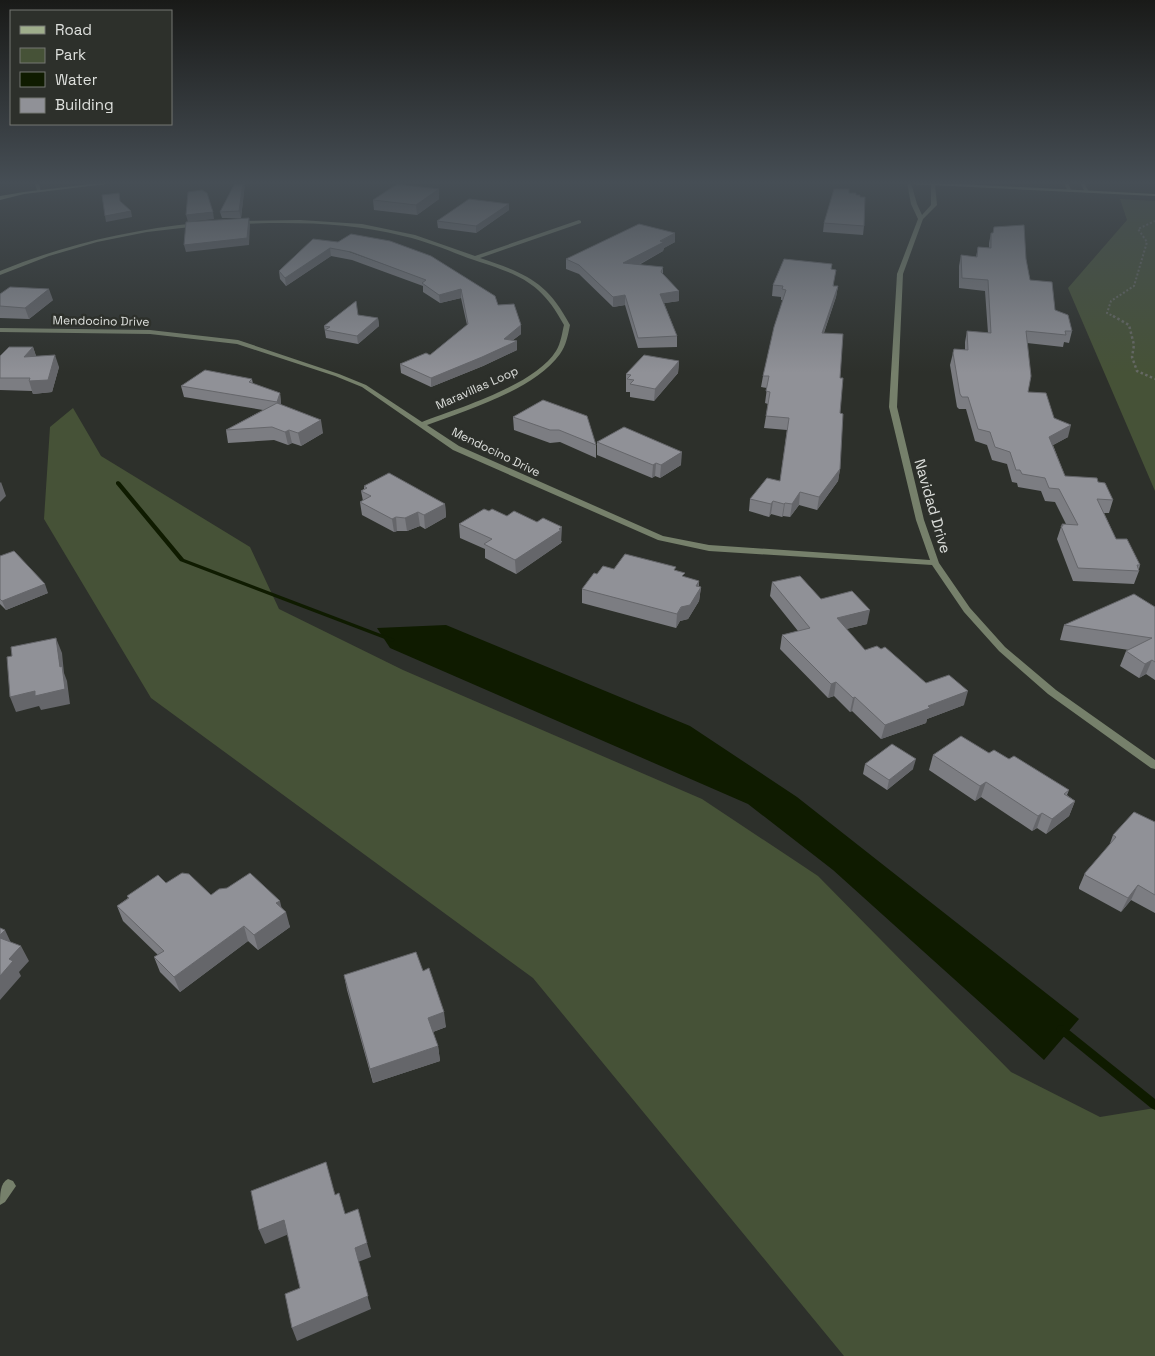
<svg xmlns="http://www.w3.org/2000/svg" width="1155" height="1356" font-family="'Space Grotesk',sans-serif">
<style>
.green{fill:#465237}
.water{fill:#0f1b00}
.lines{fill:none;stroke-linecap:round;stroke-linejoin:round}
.stream{fill:#0f1b00;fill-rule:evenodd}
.path-far1{stroke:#666964;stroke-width:2;stroke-dasharray:2 2;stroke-linecap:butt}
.path{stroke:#666964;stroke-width:2.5;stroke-dasharray:2.5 2.5;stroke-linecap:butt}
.lane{fill:#76806b;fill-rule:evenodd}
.street{fill:#76806b;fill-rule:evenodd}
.secondary{fill:#9fae8c;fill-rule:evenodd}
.wall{fill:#7c7d82}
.shaded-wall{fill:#65666a}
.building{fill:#909197;stroke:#65666a}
.labels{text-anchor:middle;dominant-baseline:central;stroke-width:5;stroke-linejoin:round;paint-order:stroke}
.far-street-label{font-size:12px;fill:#dee0dd;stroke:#2d302b}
.street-label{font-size:15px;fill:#dee0dd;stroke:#2d302b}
</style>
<rect width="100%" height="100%" fill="#2d302b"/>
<g class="green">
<polygon points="1120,199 1155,201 1155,491 1068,288 1127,220"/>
<polygon points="73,408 101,456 250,547 279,609 403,670 702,799 818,876 1011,1072 1100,1117 1155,1108 1155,1356 844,1356 533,978 151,698 44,519 50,427"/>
</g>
<polygon class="water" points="446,625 690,726 797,797 1079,1019 1044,1060 833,870 748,804 390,648 377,628"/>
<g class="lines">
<g class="stream">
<polygon points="118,481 120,482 184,559 394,639 395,640 392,642 390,641 180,561 116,484 116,482"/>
<polygon points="1061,1025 1064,1026 1155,1099 1155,1110 1151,1108 1058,1032 1056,1029 1058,1026"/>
</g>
<polyline class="path-far1" points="1115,317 1107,313 1111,301 1134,286 1147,242 1138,229 1155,221"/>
<polyline class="path" points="1113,316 1129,325 1134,345 1132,357 1137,371 1155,379"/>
<g class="lane">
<polygon points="35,183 39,183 41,192 37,191"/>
<polygon points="1064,183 1068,183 1072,192 1068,192"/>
<polygon points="1080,183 1084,183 1089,192 1085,192"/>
</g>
<g class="street">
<path d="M907,183h4l6,21 5,11 9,-10v-22l4,1 2,21 -14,14 -20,55 -6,133 27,113 15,43 31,45 35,39 51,43 99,70v9l-4,-1 -103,-74 -49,-43 -35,-39 -32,-47 -223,-14 -51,-11 -205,-90 -91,-63 -27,-11 -98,-32 -87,-10 -150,-2v-4l150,2 88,10 101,34 27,11 56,37c37,-14 113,-37 134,-71 5,-8 6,-18 8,-26 -25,-47 -49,-51 -96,-67 -21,-8 -42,-17 -65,-22 -54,-14 -110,-14 -166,-12l-2,-1v-2l65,-1 62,4 53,11 60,21 104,-36 2,1v2l-101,35c45,15 67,23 90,67 -2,10 -4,21 -10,29 -26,36 -93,56 -133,71l32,21 204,90 46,9 221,15 -14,-40 -27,-113 8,-133 21,-55 -7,-15z"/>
<path d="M197,223l2,1v2l-52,6 -50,10 -48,14 -49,19v-4c63,-26 129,-41 197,-48z"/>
<path d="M8,1179l5,2 3,5 -11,16 -5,3c0,-11 0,-22 8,-26z"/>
</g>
<g class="secondary">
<polygon points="99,183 114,183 24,194 0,200 0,196 24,192"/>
<polygon points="908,183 941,183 1155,194 1155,196 910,184"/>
</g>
</g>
<g class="wall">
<polygon points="235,183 245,183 241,218 222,218 220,212"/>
<polygon points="849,193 856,195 864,226 863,235 823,232 824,223"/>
<polygon points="439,199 417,215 374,210 373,200"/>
<polygon points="509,210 476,233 438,228 437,221"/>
<polygon points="675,233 675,242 664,248 663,251 639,265 663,267 663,274 679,291 679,301 664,303 677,336 677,347 638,348 625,305 613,307 579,274 566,269 566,259"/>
<polygon points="991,233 1026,259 1030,280 1055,310 1072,331 1069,343 1064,342 1063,347 1027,343 1028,392 1054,418 1068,437 1053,445 1065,476 1098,482 1113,500 1109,513 1104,513 1116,539 1140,565 1139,569 1139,571 1134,584 1073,581 1057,539 1062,524 1066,524 1055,502 1045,501 1041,491 1018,487 1017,483 1012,482 1007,464 992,460 987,445 975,441 966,409 959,409 957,407 950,365 954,349 965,350 965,342 967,331 988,333 985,291 959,288 959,266 961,255 976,257 978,247 989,248 989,243"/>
<polygon points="313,239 498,305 521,325 521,334 513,340 517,341 517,350 483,366 431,387 401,373 400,364 430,355 467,325 461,298 440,303 423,292 423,286 352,260 331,256 286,286 280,279 279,271"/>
<polygon points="832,264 831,269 834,286 838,286 836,297 824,333 840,378 840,469 838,481 817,510 799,505 790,517 783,516 782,517 771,514 769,517 749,511 750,499 780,481 787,430 764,428 768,404 765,403 767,388 761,387 763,376 783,300 781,300 781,297 772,296 773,285"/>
<polygon points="0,294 53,300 29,319 0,318"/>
<polygon points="358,315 378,318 379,326 358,344 326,338 324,326"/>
<polygon points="33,347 36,356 59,367 52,392 33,394 32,391 0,390 0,356"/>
<polygon points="679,361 678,373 654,401 630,397 630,392 626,392 626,374"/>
<polygon points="252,379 253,384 280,393 281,405 323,433 301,446 292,443 288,445 274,440 228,443 226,430 263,410 184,397 181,386"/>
<polygon points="543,400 596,445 596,458 560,442 550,443 514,430 513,417"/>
<polygon points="597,442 681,465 660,478 655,476 652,478 597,455"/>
<polygon points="364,486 445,504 446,517 425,529 420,526 407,531 397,531 394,532 362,515 360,502 363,501 361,491 364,489"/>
<polygon points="459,524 562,541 561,543 516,574 485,558 485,549 460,538"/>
<polygon points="0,556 48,593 6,610 0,604"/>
<polygon points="614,569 676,570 684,577 699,581 699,587 701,587 699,601 688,619 680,621 676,628 582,603 582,589 597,574"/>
<polygon points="772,582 821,599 867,624 846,629 865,650 964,705 927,719 926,723 881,739 852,711 850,712 834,696 828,698 780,649 782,635 798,631 770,596"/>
<polygon points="1155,607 1155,680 1146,674 1139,678 1120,666 1126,651 1129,650 1060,640 1064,625"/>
<polygon points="989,753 1009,759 1069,790 1067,795 1075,801 1069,816 1046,834 1037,828 1032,831 981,797 975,801 929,770 933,755"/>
<polygon points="865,764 913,769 887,790 863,774"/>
<polygon points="1155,822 1155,913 1131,900 1121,912 1079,889 1079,887 1085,873 1109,846 1113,835"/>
<polygon points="166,883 211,895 282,908 290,927 258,950 248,941 180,992 160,972 154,957 158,955 123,921 117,906 128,898 127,896"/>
<polygon points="423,971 446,1027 433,1032 438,1046 440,1061 373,1083 347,990 344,975"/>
</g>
<g class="shaded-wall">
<polygon points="243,183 245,183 241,218 239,211"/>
<polygon points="439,189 439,199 417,215 416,205"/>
<polygon points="509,204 509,210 476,233 476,226"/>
<polygon points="131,211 132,217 106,222 105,216"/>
<polygon points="213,212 214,219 188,222 186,215"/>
<polygon points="249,218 250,225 249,245 186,252 184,245"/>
<polygon points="675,233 675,242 664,248 663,251 623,273 623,263"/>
<polygon points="330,248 331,256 286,286 285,278"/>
<polygon points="838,286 836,297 820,344 822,333"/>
<polygon points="49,289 53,300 29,319 25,308"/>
<polygon points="461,289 461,298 440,303 439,295"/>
<polygon points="679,291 679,301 659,304 660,294"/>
<polygon points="625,295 625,305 613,307 613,297"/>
<polygon points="378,318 379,326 358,344 357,336"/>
<polygon points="521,325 521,334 505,346 517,341 517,350 483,366 431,387 431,378 504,339"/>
<polygon points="33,347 37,359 24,357"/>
<polygon points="55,355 59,367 52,392 33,394 29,381"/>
<polygon points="679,361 678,373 654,401 655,389"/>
<polygon points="280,393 281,404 279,413 277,402"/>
<polygon points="321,420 323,433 301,446 298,433"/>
<polygon points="1071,425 1068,437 1046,449 1049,437"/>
<polygon points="289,430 292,443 288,445 285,432"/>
<polygon points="682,452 681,465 660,478 661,465"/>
<polygon points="656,463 655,476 652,478 653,465"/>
<polygon points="840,469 838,481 817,510 819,497"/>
<polygon points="1,482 6,496 0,502 0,483"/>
<polygon points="800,492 799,505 790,517 792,504"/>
<polygon points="773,501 771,514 769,517 771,504"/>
<polygon points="785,503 783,516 782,517 784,504"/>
<polygon points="445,504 446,517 425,529 424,515"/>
<polygon points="418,512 420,526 407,531 405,518"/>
<polygon points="396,517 397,531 394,532 392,519"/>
<polygon points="562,527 561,543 516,574 515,560"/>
<polygon points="699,581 698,591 701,587 699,601 688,619 680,621 676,628 677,614"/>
<polygon points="45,584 48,593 6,610 2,601"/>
<polygon points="870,610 867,624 834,632 837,618"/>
<polygon points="56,638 62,653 64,673 67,681 70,704 41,710 39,706 16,712 10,697 60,667"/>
<polygon points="1152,660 1146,674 1139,678 1145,664"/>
<polygon points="836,682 834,696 828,698 831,684"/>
<polygon points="968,691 964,705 927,719 926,723 881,739 885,725 928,706"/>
<polygon points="855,697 852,711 850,712 853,698"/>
<polygon points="916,759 913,769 887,790 889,780"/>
<polygon points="986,782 981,797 975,801 980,786"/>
<polygon points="1075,801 1069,816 1046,834 1052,819"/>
<polygon points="1042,813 1037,828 1032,831 1038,816"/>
<polygon points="1138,885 1131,900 1121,912 1128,898"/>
<polygon points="280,901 283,914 286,912 290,927 258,950 254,935 276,903"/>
<polygon points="244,926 248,941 180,992 174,977"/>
<polygon points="5,930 12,945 0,941 0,935"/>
<polygon points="21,946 29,961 19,972 21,976 0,1000 0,976 9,959"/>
<polygon points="444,1012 446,1027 430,1033 428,1018"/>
<polygon points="438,1046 440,1061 373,1083 370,1069"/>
<polygon points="284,1220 289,1234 265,1244 259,1230"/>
<polygon points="367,1243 371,1257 358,1262 371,1309 297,1341 292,1328 355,1248"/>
</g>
<g class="building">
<polygon points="235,183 243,183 239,211 220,212"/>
<polygon points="397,184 439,189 416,205 373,200"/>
<polygon points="834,189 849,189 849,193 856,193 856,195 860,195 860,197 865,197 864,226 824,223"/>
<polygon points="202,190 207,193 213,212 186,215 188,192"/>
<polygon points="119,193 120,201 131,211 105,216 102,195"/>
<polygon points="469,199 509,204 476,226 437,221"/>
<polygon points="249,218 247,238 184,245 186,222"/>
<polygon points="639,224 675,233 660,241 664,242 623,263 663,267 661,272 679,291 660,294 677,336 638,338 625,295 613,297 579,265 566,259"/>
<polygon points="1024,225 1026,259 1030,280 1052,282 1055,310 1068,315 1072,331 1065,331 1066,335 1026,331 1031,376 1028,392 1046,393 1054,418 1071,425 1049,437 1065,476 1097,478 1098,482 1105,483 1113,500 1097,499 1116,539 1127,539 1140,565 1137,565 1139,571 1078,568 1061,526 1063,526 1062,524 1078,525 1059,489 1049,488 1045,478 1022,474 1020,470 1016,470 1010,452 995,447 990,432 978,429 968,397 962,397 960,394 953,353 954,349 968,350 967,331 991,333 988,280 962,278 961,255 977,257 978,247 991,248 991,233 993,233 994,227"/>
<polygon points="351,234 390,241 431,256 495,296 498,305 514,304 521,325 504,339 517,341 482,357 431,378 400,364 426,353 430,355 468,324 461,289 439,295 422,283 426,280 351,252 330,248 285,278 279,271 313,239 338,242"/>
<polygon points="784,259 832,264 831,269 836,270 833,286 838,286 822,333 843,334 840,378 843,378 840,413 843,414 840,469 819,497 800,492 792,504 785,503 784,504 773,501 771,504 750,499 767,478 780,481 789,418 766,416 770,392 766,391 769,376 763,376 774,327 786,290 782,289 783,286 773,285"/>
<polygon points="10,287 49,289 25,308 0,306 0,294"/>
<polygon points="356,301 358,315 378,318 357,336 325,330 330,327 324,326"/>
<polygon points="9,347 33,347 24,357 55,355 48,380 29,381 30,378 0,378 0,356"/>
<polygon points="644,355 679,361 655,389 630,384 634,380 627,379 631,375 626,374"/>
<polygon points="205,370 252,379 249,382 280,393 277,402 181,386"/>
<polygon points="543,400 587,416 596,445 559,430 550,430 513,417"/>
<polygon points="277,403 321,420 298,433 289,430 285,432 272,427 226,430"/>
<polygon points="624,427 682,452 661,465 656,463 653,465 597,442"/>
<polygon points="389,473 445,504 424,515 418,512 405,518 396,517 392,519 360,502 371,496 361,491 367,488 364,486"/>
<polygon points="484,509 489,511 492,509 507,516 514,511 537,522 543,518 562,527 559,529 561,530 515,560 484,544 492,539 459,524"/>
<polygon points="14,551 45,584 2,601 0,599 0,556"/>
<polygon points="625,554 676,567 674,570 685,573 682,576 699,581 696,586 701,587 690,605 681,607 677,614 582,589 594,573 597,574 603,566 614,569"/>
<polygon points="800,576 821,599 852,591 870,610 837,618 865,650 877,646 881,649 885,647 926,683 949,675 968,691 928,706 930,708 885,725 855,697 853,698 836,682 831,684 782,635 810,628 772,582"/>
<polygon points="1134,594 1155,607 1155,662 1152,660 1145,664 1126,651 1152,638 1064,625"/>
<polygon points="56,638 60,667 62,666 65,689 35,696 35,691 10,697 7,657 12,656 11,647"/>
<polygon points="961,736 989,753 994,750 1009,759 1014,756 1069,790 1064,794 1075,801 1052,819 1042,813 1038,816 986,782 980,786 933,755"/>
<polygon points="892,744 916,759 889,780 865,764"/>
<polygon points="1134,812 1155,822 1155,895 1138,885 1128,898 1085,875 1085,873 1116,837 1113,835"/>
<polygon points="182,873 189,874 211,895 219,889 227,888 250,873 280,901 276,903 286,912 254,935 244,926 174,977 154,957 164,951 117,906 129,898 127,896 158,875 166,883"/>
<polygon points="0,928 5,930 0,935"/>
<polygon points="0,938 21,946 9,959 13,961 0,976"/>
<polygon points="416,952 423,971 429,968 444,1012 428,1018 438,1046 370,1069 344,975"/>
<polygon points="326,1162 335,1195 339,1193 345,1214 358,1209 367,1243 355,1248 368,1296 292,1328 285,1294 300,1288 284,1220 259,1230 251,1191"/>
</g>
<linearGradient id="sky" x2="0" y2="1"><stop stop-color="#191a18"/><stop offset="0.49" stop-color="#464e55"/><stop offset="1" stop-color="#464e55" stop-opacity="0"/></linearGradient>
<rect width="1155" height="373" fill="url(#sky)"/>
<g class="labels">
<g class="far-street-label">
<text transform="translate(101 321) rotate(1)">Mendocino Drive</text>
<text transform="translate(477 388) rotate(-24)">Maravillas Loop</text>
<text transform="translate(496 452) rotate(26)">Mendocino Drive</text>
</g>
<g class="street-label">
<text transform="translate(933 506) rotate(74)">Navidad Drive</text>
</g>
</g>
<rect x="10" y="10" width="162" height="115" fill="#2d302b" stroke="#747672"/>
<rect x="20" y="26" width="25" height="8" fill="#9fae8c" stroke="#747672"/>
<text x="55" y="35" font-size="15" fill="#dee0dd">Road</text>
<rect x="20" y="48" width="25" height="15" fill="#465237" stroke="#747672"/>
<text x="55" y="60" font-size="15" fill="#dee0dd">Park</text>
<rect x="20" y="72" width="25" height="15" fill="#0f1b00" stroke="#747672"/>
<text x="55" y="85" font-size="15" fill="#dee0dd">Water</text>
<rect x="20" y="98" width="25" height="15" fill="#909197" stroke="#747672"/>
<text x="55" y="110" font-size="15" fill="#dee0dd">Building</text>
</svg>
